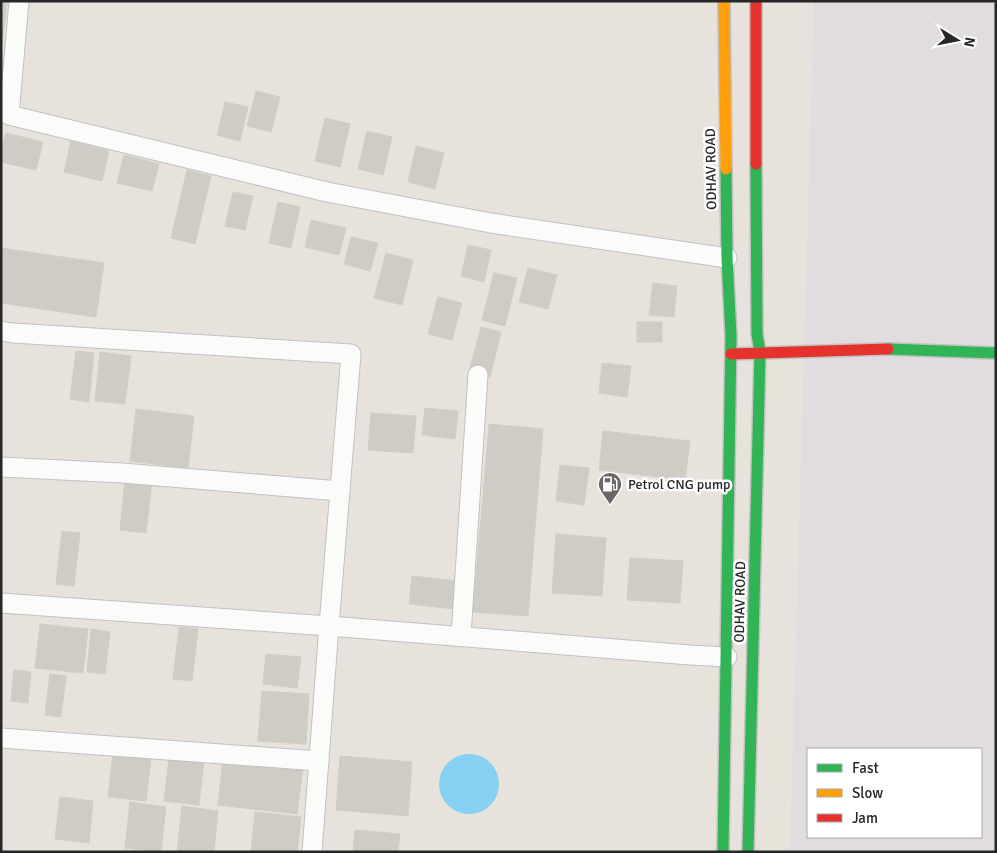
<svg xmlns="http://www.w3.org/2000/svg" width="997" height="853" font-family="Signika,sans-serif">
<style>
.industrial{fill:#e0dcdf;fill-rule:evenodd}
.water{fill:#86d1f1}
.building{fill:#cfccc6;stroke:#d1cdc7}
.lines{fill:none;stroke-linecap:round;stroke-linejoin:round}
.street-casing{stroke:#c2c1c2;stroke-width:21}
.fast-casing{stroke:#c2c1c2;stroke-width:14}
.slow-casing{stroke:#c2c1c2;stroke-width:14}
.jam-casing{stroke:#c2c1c2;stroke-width:14}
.street{stroke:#fbfbfa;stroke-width:19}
.fast{stroke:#30b455;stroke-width:11}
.slow{stroke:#ff9f0a;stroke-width:11}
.jam{stroke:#e5322d;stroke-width:11}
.labels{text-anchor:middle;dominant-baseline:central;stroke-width:5;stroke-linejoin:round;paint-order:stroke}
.street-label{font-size:14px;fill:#272727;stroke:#fff}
.poi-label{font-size:14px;fill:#272727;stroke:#fff;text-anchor:start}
</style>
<rect width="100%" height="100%" fill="#e7e2db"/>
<path class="industrial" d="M814,1h182v851h-206zM808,749h173v88h-173z"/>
<circle class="water" cx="469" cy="784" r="30"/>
<g class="building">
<polygon points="1,2 7,3 1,52"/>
<polygon points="256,91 280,97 271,132 247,126"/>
<polygon points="225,102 248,107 240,141 217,135"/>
<polygon points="325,118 350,124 340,167 315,161"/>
<polygon points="367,131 392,137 383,175 358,169"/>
<polygon points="6,133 43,142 36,170 1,162 1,152"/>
<polygon points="71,141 109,151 102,181 64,172"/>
<polygon points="416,146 444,153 435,189 408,182"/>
<polygon points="124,155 159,164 152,191 117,183"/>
<polygon points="187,170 211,176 195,244 171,238"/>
<polygon points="233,192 253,196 245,230 225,226"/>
<polygon points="278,202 300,207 291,248 269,243"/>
<polygon points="311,220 346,228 339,255 305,247"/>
<polygon points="351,237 378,243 370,271 344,264"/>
<polygon points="468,245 491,250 484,282 461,276"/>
<polygon points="1,248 104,263 96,317 1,303"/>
<polygon points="386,253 413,260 402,305 374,298"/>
<polygon points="528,268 557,275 548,309 519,302"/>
<polygon points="494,273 517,278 505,326 482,320"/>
<polygon points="653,283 677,286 674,317 649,315"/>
<polygon points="438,297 462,303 452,340 428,334"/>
<rect x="637" y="322" width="25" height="20"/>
<polygon points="481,327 501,332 490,377 469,372"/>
<polygon points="76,351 94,353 89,402 70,399"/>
<polygon points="100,352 131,356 125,404 95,401"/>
<polygon points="602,363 631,366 627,397 599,393"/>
<polygon points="425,408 458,411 455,439 422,435"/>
<polygon points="136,409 194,416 188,468 130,461"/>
<polygon points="371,413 416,416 413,453 368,450"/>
<polygon points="489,424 543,429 528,616 473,612"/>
<polygon points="603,431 690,441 685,480 599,470"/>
<polygon points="560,465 589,468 584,505 556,501"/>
<polygon points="125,478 152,481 146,533 120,530"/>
<polygon points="62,531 80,533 74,586 56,584"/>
<polygon points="556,534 606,538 602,596 552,593"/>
<polygon points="630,558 683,561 680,603 627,600"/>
<polygon points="412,576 459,581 455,609 409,604"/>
<polygon points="40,624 88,629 83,673 35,668"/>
<polygon points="179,627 198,629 192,681 173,679"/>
<polygon points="91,629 110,632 105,674 87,672"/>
<polygon points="266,654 301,657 297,688 263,684"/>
<polygon points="14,670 31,672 28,703 11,701"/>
<polygon points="50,674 66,676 61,717 45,715"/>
<polygon points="262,691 309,694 306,744 258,741"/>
<polygon points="113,754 151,758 146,801 108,797"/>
<polygon points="340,756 412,762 408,816 336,810"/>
<polygon points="169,757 204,761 199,805 164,801"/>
<polygon points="223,758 303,768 297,814 218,805"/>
<polygon points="60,797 93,801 89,843 55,839"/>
<polygon points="130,802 166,807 161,852 125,848"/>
<polygon points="182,806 218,811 214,852 177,852"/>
<polygon points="255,812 301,817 297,852 251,852"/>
<polygon points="355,830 400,834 398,852 353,852"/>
</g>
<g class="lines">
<g class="street-casing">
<g id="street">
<polyline points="19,1 9,115 327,192 491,223 727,258"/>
<polyline points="1,331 13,333 351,354 329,626 312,852"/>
<polyline points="1,467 122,473 340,491"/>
<polyline points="1,603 329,626 690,655 727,657"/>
<polyline points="461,636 478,375"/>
<polyline points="1,738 319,761"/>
</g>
</g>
<g class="fast-casing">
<g id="fast">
<polyline points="888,349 996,353"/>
<polyline points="723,852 731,336 727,258 726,169"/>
<polyline points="748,852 760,352 757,334 756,164"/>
</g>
</g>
<g class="slow-casing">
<polyline id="slow" points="724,1 726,169"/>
</g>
<g class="jam-casing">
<g id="jam">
<polyline points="756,1 756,164"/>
<polyline points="731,354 888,349"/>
</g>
</g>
<use href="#street" class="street"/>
<use href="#fast" class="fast"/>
<use href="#slow" class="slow"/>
<use href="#jam" class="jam"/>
</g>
<defs>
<g id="fuel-pin" transform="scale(1.25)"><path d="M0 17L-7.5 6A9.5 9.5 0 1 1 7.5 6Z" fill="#6a6866" stroke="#fff"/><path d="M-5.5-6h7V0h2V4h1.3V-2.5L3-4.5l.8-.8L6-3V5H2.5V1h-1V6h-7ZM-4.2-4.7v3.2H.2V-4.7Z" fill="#fff"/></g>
</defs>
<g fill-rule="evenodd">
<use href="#fuel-pin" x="610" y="484"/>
</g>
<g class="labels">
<g class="street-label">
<text transform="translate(711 169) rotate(-91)">ODHAV ROAD</text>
<text transform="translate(740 602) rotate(-89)">ODHAV ROAD</text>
</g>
<g class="poi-label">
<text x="628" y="484">Petrol CNG pump</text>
</g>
</g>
<rect width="997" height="853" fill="none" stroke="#272727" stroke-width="5"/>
<rect x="807" y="748" width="175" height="90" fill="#ffffff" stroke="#a9a9a9"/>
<rect x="817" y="764" width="25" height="8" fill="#30b455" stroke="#a9a9a9"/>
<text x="852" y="773" font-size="15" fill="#272727">Fast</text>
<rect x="817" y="789" width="25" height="8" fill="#ff9f0a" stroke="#a9a9a9"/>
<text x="852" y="798" font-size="15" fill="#272727">Slow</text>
<rect x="817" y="814" width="25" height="8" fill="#e5322d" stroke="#a9a9a9"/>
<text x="852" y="823" font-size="15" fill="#272727">Jam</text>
<g transform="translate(957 40) rotate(100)" stroke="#ffffff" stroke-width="4" paint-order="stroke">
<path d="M0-4L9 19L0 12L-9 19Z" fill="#272727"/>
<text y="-8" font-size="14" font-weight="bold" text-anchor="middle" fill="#272727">N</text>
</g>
</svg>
